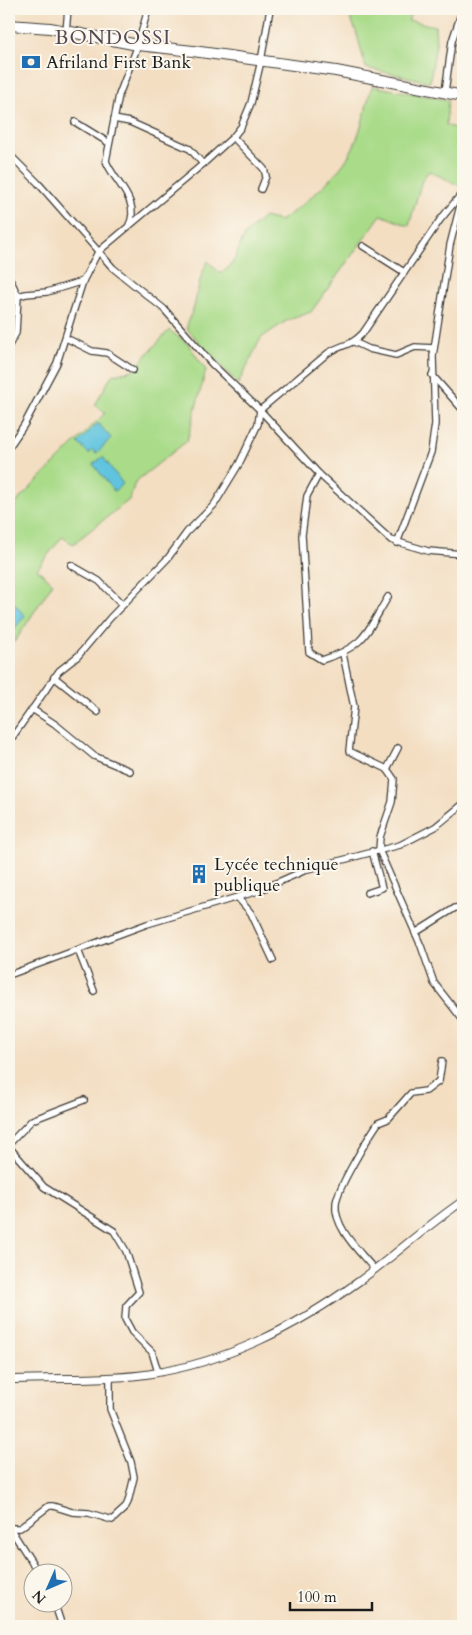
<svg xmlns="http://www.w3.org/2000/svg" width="472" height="1635" font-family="Cardo,serif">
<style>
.green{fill:#a9db89;stroke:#627c52}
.water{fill:#61c4df;stroke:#3e707e}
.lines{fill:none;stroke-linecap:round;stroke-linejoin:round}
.minor-casing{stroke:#3c3935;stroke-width:8}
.tertiary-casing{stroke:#3c3935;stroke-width:9}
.trunk-casing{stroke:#3c3935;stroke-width:12}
.minor{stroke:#fff;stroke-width:5.5}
.tertiary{stroke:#fff;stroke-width:7}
.trunk{stroke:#fff;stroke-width:10}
.labels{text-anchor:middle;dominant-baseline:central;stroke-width:4;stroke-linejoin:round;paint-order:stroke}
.poi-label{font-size:18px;fill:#1c1c1c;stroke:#fbf7ec;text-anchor:start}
.quarter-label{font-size:20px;letter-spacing:1px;fill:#554854;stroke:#fbf7ec}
</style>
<rect width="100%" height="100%" fill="#fbf7ec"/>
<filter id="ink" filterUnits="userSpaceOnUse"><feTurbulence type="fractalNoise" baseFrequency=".02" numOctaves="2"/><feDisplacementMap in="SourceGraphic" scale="10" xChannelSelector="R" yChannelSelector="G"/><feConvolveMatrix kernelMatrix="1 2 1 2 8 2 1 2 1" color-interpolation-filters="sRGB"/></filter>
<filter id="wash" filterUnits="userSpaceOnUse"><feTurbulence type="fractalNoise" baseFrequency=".0096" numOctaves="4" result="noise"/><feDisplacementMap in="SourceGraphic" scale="20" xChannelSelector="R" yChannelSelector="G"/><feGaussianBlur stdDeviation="1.12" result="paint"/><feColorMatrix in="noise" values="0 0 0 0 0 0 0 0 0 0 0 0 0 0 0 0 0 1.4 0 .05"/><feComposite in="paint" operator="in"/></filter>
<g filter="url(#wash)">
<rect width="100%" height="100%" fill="#f3dec2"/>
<g class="green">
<polygon points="349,9 414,9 408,20 435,26 436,44 430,82 366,68 356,31 348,13"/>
<path d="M372,86l76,14 -2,25 17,6v48l-3,7 -31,-15 -7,9 -13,46 -28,-11 -70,97 -25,9 -25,17 -23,46 -51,-55c0,-10 6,-16 8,-26 4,-17 4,-25 13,-42l12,12c18,-8 16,-25 26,-39 5,-7 13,-12 18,-17l16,4c20,-13 58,-45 69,-66 12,-20 16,-46 23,-69z"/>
<polygon points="169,330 188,344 206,370 187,441 135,482 130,499 73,544 62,537 37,569 53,583 16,640 9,646 9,517 20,498 105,413 95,405 112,375 133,370"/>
</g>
<g class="water">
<polygon points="98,423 111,438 96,454 93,450 89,454 78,443"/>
<polygon points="103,457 123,484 114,491 93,464"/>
<polygon points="12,601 25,616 9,635 9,605"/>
</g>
</g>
<g filter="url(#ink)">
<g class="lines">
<g class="minor-casing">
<g id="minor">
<polyline points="66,32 68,9"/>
<polyline points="445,92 452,41 460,17"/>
<polyline points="114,119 130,122 190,149 203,164"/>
<polyline points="75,122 109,143"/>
<polyline points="233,137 264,169 266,176 261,189"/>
<path d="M9,154l29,29 75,85 51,41 48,55 48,46 68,-57c14,-9 22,-6 35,-20l77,-113 23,-28"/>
<path d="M129,225c12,-24 -15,-43 -23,-64l13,-66 19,-50 10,-36"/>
<polyline points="363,246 404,272"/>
<polyline points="9,277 18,296 16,333 9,345"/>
<polyline points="9,298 26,294 47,292 83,281"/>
<polyline points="66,338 92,351 107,353 133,370"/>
<polyline points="354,342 369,349 396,355 415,347 434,348"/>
<polyline points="432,375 463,410"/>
<polyline points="260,410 319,474 391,540 428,551 463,554"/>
<polyline points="9,447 24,425 57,363 83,281 98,252 203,164 233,137 241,127 251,103 261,61 270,9"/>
<path d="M319,474l-12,22 -5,39 7,117 13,8c44,-14 44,-27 66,-63"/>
<polyline points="397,543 431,452 435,424 433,356 450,245 463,194"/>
<polyline points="71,565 99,581 123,605"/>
<polyline points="343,654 354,707 349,751 387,769 398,748"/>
<polyline points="54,677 98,712"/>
<polyline points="32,709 55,724 94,756 130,771"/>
<polyline points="9,742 59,671 78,656 110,618 168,558 187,532 214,505 239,464 258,424 260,410"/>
<polyline points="387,769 394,779 392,802 380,837 379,850 421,946 434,983 463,1020"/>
<polyline points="367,893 382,888 372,851"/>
<polyline points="238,898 251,913 273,960"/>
<polyline points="415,933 455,908 463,907"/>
<polyline points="78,950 94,991"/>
<polyline points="9,975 147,924 258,891 308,869 400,845 435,827 463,804"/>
<polyline points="9,1144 32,1120 84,1100"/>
<polyline points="9,1147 44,1187 114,1231 126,1251 139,1292 126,1306 125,1319 132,1332 152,1352 158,1372"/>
<path d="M374,1269c-14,-17 -41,-42 -38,-66 2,-16 32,-65 42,-80l10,-4 23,-26 15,-2 13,-10 3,-20"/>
<polyline points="10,1528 38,1572"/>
<polyline points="11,1528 20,1528 49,1506 53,1506 72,1512 89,1513 112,1520 125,1508 128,1502 134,1477 131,1462 110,1409 110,1377"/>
<polyline points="54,1602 62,1626"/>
</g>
</g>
<g class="tertiary-casing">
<path id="tertiary" d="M9,1380c46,-3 94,1 140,-6 78,-12 145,-46 209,-92 36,-26 68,-56 105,-81"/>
</g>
<g class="trunk-casing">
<polyline id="trunk" points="9,25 50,28 138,45 193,51 336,71 463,96"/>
</g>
<use href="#minor" class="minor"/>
<use href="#tertiary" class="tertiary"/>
<use href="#trunk" class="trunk"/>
</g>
</g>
<defs>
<g id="bank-bare" transform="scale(1.5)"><path d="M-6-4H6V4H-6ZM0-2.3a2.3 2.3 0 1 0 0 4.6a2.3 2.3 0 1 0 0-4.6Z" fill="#1f6fb2" stroke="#fbf7ec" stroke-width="2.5" paint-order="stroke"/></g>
<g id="building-bare" transform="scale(1.5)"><path d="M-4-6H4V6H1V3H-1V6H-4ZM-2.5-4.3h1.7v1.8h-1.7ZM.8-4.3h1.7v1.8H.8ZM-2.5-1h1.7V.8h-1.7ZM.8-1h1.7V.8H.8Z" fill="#1f6fb2" stroke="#fbf7ec" stroke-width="2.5" paint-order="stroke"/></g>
</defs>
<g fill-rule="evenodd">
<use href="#bank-bare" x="31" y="62"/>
<use href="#building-bare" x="199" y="874"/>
</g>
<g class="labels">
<g class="poi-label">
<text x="46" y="62">Afriland First Bank</text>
<text x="214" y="864">Lycée technique<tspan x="214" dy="21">publique</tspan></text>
</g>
<g class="quarter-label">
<text x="113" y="37">BONDOSSI</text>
</g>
</g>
<rect width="472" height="1635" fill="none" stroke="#fbf7ec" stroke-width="30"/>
<g transform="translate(48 1588) rotate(225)"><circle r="24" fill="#fbf7ec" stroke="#a29f99"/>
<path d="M0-4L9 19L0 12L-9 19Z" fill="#1f6fb2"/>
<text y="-8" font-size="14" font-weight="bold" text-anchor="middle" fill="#1c1c1c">N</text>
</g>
<path d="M290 1602v8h82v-8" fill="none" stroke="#1c1c1c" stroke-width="2.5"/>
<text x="297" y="1602" font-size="15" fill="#1c1c1c" stroke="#fbf7ec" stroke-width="4" paint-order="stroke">100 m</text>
</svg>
